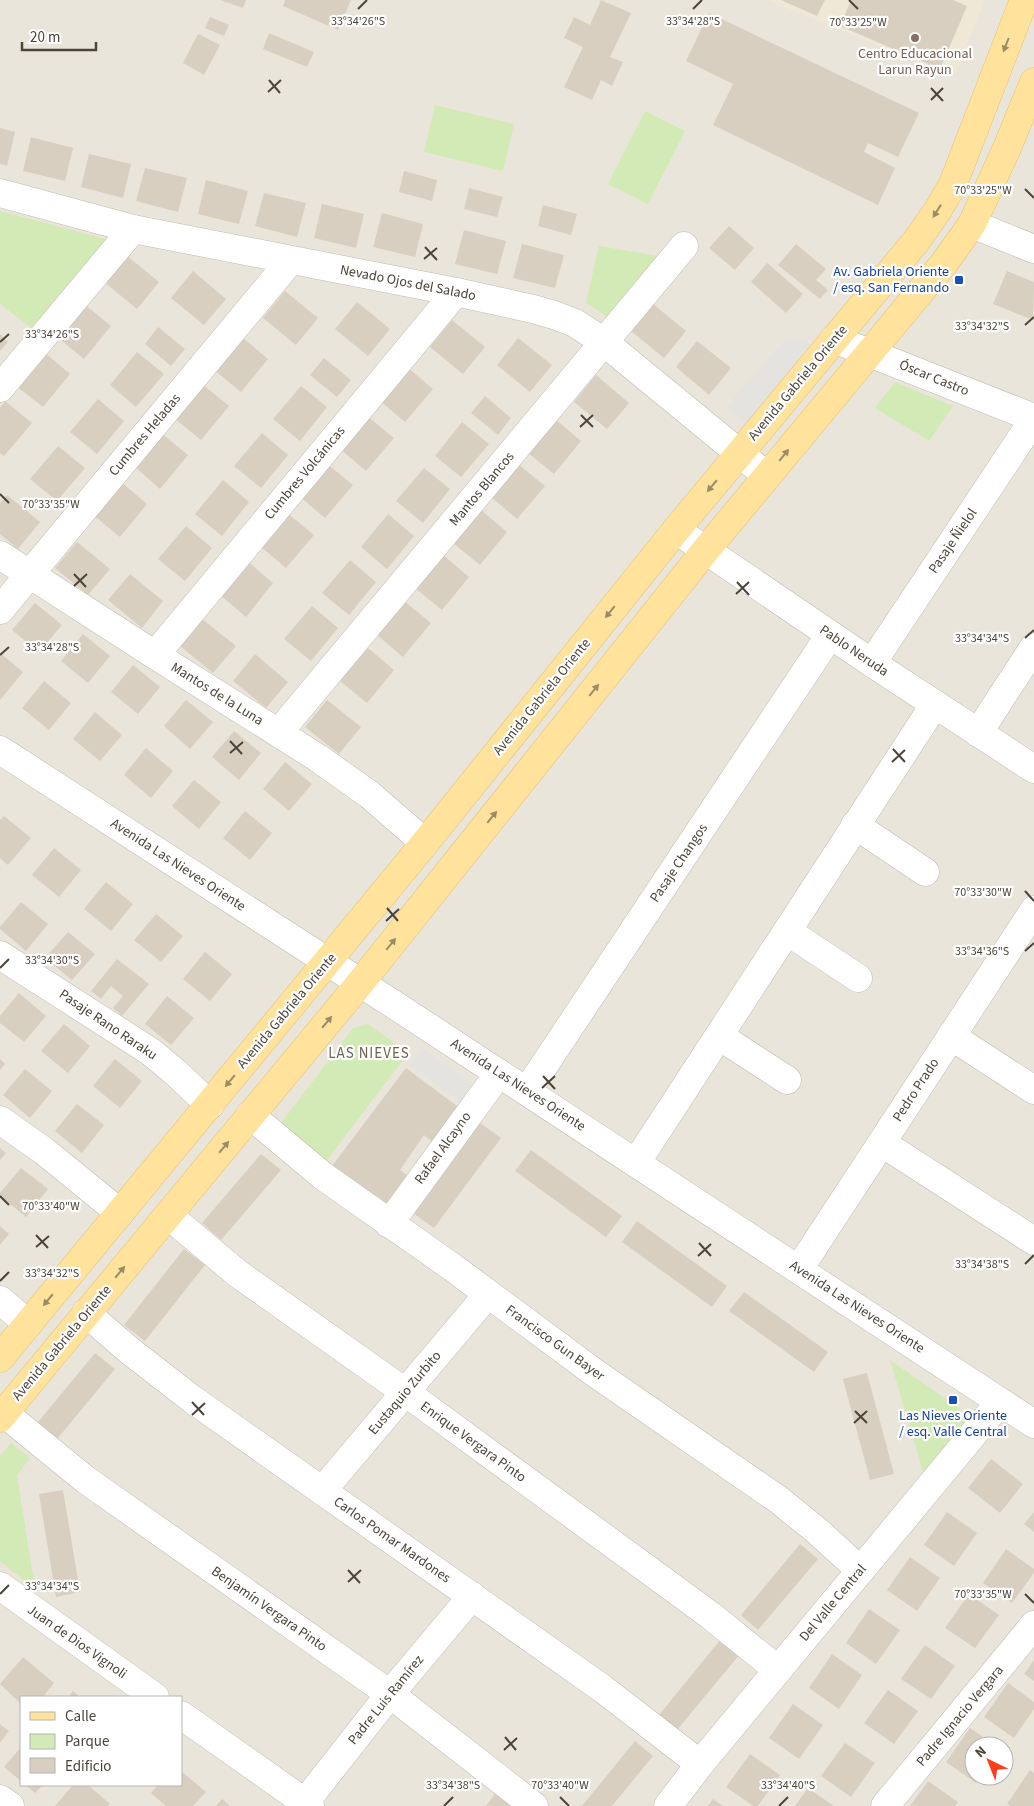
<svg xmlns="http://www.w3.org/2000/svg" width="1034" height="1806" font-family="'Source Sans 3',sans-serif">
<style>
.residential{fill:#eae5da;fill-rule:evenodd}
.education{fill:#efe8d6}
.green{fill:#d2eab5}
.parking{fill:#e5e3e0}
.building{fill:#d8cfc1}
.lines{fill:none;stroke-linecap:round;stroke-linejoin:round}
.minor-casing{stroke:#c2bbae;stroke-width:29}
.major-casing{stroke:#e6c16a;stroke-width:29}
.minor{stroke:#fff;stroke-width:28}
.major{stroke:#ffe39c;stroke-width:28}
.oneway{fill:#9c8c66}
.ticks{fill:none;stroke:#4b4439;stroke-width:2}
.education-dot{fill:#8d6e63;stroke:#fff;stroke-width:2}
.transit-dot{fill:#1a4fb4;stroke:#fff;stroke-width:2}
.labels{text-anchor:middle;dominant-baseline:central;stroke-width:4.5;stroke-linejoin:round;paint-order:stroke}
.education-label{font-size:14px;fill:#785e54;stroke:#fff}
.transit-label{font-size:14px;fill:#164399;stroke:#fff;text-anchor:end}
.street-label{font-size:14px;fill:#4b4439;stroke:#fff}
.neighbourhood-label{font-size:15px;letter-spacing:1px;fill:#6e6250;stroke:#fff}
.ticks-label{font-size:12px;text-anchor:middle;fill:#4b4439;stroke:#fff;stroke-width:4.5;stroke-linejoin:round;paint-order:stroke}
</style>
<rect width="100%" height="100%" fill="#f6f3ec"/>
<path class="residential" d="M0,0h1034v1806h-1034zM21,1697h160v88h-160zM974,1746h30v30h-30z"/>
<polygon class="education" points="767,0 985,0 954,76"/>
<g class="green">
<polygon points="435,105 514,124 503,171 424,152"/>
<polygon points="645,111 685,131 648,204 608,184"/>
<polygon points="0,211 109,240 34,330 0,304"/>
<polygon points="599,246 664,257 613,320 586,303"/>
<polygon points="895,382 953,406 929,441 875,408"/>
<polygon points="368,1024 408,1053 324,1164 279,1126 353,1028"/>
<polygon points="890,1360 973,1418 925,1478"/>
<polygon points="11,1443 30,1458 17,1475 35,1589 0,1561 0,1456"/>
</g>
<g class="parking">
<polygon points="786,338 819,346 751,428 727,406"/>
<polygon points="422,1048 472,1083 460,1101 409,1065"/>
</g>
<g class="building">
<polygon points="220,0 246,0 243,8"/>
<polygon points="285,0 351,0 338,30 283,6"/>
<polygon points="601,0 631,13 610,57 623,62 612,86 601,80 592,100 564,87 583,47 564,38 574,17 590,25"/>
<polygon points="781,0 825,0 817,16"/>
<polygon points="851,0 953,0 967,6 940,69 840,26"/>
<polygon points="709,13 919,113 898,157 868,143 864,152 895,168 878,205 713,125 733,84 686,61"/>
<polygon points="210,17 229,25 224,36 205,28"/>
<polygon points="269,33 314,52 307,67 263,49"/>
<polygon points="198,34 220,45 204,75 183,63"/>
<polygon points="0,128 15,132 7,166 0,164"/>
<polygon points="31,137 73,148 65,181 23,171"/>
<polygon points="89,154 131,164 123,198 81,187"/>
<polygon points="145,168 187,178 178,212 136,201"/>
<polygon points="404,171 437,180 432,201 399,192"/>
<polygon points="206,180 248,191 239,224 198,214"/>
<polygon points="469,188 503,197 497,217 464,209"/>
<polygon points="264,193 306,203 297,237 255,226"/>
<polygon points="322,204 364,214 356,248 314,238"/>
<polygon points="543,205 577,214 571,235 538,226"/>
<polygon points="382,213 423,224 415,257 373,247"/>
<polygon points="729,226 754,248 735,270 709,248"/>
<polygon points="464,230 506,241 497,274 455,264"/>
<polygon points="522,244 564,255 555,288 513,278"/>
<polygon points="796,244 826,269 816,280 828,290 820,299 778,265"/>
<polygon points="126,255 159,282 137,309 104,282"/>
<polygon points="767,263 803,294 786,313 751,282"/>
<polygon points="193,271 226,299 204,325 171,298"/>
<polygon points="1007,271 1034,282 1033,320 993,304"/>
<polygon points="285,291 318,318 296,345 263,318"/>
<polygon points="357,302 390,329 368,356 335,329"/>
<polygon points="84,304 111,326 84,359 57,337"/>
<polygon points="653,304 686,331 664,358 631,331"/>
<polygon points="452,320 485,347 463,374 430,347"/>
<polygon points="158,327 185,349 171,366 145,344"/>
<polygon points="0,334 8,342 0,351"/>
<polygon points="242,337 268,359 241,392 214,370"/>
<polygon points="518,338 552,365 530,392 497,365"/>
<polygon points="697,341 731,368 709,395 676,367"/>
<polygon points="44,352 70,374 43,407 16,386"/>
<polygon points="137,352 164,374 136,407 110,385"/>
<polygon points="324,358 351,380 337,397 310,375"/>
<polygon points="406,366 433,389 405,422 379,400"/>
<polygon points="596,375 629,403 607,429 574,402"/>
<polygon points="202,384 229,406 201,440 174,418"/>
<polygon points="301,386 327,407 300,441 273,419"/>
<polygon points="485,396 511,418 498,435 471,413"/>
<polygon points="98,399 124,421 97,454 70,432"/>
<polygon points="5,401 32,423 4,456 0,453 0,408"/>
<polygon points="367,416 394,438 366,471 340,449"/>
<polygon points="555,419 581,441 554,474 527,452"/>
<polygon points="462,422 489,444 461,477 435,456"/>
<polygon points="161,433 188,455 160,489 134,466"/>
<polygon points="262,433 288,455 261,488 234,466"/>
<polygon points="58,446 85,468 57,501 30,479"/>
<polygon points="326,463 353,485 325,518 299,496"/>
<polygon points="518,464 545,486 517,519 491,497"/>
<polygon points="424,468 450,489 423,523 396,501"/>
<polygon points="223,480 249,502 222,536 195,514"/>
<polygon points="121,482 147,504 120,537 93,515"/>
<polygon points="7,495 40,522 18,549 0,534 0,503"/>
<polygon points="481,510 507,532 480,565 453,543"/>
<polygon points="287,513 314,535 286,568 260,546"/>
<polygon points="388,514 414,536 387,569 361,547"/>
<polygon points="186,526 212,548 185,581 158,559"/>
<polygon points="77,542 110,569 88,595 55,568"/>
<polygon points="443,555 469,577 442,610 415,588"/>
<polygon points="350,560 376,582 349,615 322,593"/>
<polygon points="247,561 273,583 246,617 220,595"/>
<polygon points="130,574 163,601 142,628 108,600"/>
<polygon points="404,601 431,623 403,657 377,635"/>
<polygon points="35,603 62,625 39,652 12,630"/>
<polygon points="312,606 338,628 311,661 284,639"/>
<polygon points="202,619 236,646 213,673 180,646"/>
<polygon points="83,634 110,656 88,683 61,661"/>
<polygon points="368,648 394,670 367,703 340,681"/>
<polygon points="0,653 23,672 0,700"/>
<polygon points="255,654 288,682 266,708 233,681"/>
<polygon points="133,665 160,687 138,714 111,692"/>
<polygon points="44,681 71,703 49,730 22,708"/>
<polygon points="186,700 213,722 190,749 164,726"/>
<polygon points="327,700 361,727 339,754 305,727"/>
<polygon points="95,712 122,735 100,761 73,739"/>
<polygon points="234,731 261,753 239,780 212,757"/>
<polygon points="146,748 173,771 151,798 124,775"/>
<polygon points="285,762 312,784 289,811 263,789"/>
<polygon points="194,780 221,802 199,829 172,806"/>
<polygon points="245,811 272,833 250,860 223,838"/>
<polygon points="4,816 31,838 8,865 0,858 0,820"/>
<polygon points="54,848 81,870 59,897 32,875"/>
<polygon points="106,882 133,904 111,931 84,909"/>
<polygon points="21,902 48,924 26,951 0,929 0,927"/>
<polygon points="156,914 183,936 161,962 134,940"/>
<polygon points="68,932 95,954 72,980 45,958"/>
<polygon points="205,952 232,974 210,1001 183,979"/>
<polygon points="117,959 149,984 122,1016 113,1008 123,996 111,986 101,999 91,991"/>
<polygon points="19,993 46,1016 24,1042 0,1023 0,1016"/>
<polygon points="167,996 194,1018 171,1045 145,1024"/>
<polygon points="64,1024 90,1046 68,1073 41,1051"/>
<polygon points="0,1059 5,1064 0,1070"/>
<polygon points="115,1059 142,1081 120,1108 93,1086"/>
<polygon points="406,1068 461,1109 435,1144 424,1135 400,1170 410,1177 386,1210 329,1170"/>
<polygon points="25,1069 52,1091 30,1118 3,1095"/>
<polygon points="77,1104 104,1125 82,1153 55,1131"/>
<polygon points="480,1123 501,1138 434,1228 413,1213"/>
<polygon points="0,1148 6,1153 0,1160"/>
<polygon points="531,1150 622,1216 606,1237 515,1171"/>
<polygon points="261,1154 281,1170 221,1240 202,1223"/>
<polygon points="21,1168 48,1189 26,1217 0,1196 0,1193"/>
<polygon points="637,1221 727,1286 712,1307 622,1242"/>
<polygon points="0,1226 9,1234 0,1245"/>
<polygon points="184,1249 205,1265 145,1341 124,1325"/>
<polygon points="744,1292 828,1352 814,1372 729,1311"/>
<polygon points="95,1353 115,1369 53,1444 34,1427"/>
<polygon points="867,1373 894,1474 870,1480 843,1379"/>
<polygon points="991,1459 1023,1484 1000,1513 968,1488"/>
<polygon points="63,1490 80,1592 56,1597 39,1494"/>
<polygon points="947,1512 977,1533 954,1566 924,1545"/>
<polygon points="1034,1512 1034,1532 1024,1524"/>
<polygon points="800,1544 818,1559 758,1630 741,1615"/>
<polygon points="1006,1549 1034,1569 1034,1573 1012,1603 983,1583"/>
<polygon points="910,1557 940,1578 917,1611 887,1590"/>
<polygon points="969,1594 999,1615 975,1648 945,1628"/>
<polygon points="869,1609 900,1630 876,1664 846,1643"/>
<polygon points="721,1639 740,1654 677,1730 659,1715"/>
<polygon points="925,1645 955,1666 931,1699 901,1679"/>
<polygon points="832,1654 862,1675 839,1709 809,1688"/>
<polygon points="23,1657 54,1683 43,1697 21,1697 21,1704 0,1684"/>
<polygon points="1034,1660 1034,1681 1024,1674"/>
<polygon points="1008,1683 1034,1702 1034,1709 1014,1738 984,1717"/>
<polygon points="888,1690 918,1711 894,1744 864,1723"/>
<polygon points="73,1691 80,1697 68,1697"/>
<polygon points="793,1704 823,1725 799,1759 769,1738"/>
<polygon points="0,1724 9,1731 0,1743"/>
<polygon points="970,1728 996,1746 974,1746 974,1776 981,1776 976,1783 946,1762"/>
<polygon points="635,1741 653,1756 612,1806 582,1806"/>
<polygon points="845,1743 875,1763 851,1797 821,1776"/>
<polygon points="21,1747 21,1781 4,1767"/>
<polygon points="750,1754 780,1775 758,1806 753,1806 726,1787"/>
<polygon points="1030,1770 1034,1773 1034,1806 1010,1806 1007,1804"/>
<polygon points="181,1771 206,1792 193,1806 166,1806 151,1793 158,1785 181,1785"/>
<polygon points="928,1781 958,1802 955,1806 910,1806"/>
<polygon points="25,1785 43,1785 35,1793"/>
<polygon points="73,1785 88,1785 110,1804 108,1806 55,1806"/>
<polygon points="808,1788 834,1806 795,1806"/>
<polygon points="495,1794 513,1806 486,1806"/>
<polygon points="222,1799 230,1806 216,1806"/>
<polygon points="713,1799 723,1806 708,1806"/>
</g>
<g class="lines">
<g class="minor-casing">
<g id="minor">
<polyline points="0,193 133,229 456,292 533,309 554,315 575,323 604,342 767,476"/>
<polyline points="972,224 1034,249"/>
<polyline points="834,339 1034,418"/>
<polyline points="0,388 133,229"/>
<polyline points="676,530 872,663 1034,769"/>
<polyline points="0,555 155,655 318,758 370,795 425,843"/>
<polyline points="0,610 290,261"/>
<polyline points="155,655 456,292"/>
<polyline points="872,663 1034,419"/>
<polyline points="279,732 684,246"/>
<polyline points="978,733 1034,647"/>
<polyline points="0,750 390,1002 1034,1424"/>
<polyline points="855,825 925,872"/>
<polyline points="787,931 858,978"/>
<polyline points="0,955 151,1052 175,1072 210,1105"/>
<polyline points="719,1036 787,1080"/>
<polyline points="951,1036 1034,1090"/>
<polyline points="527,1091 830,635"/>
<polyline points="250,1115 323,1176 452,1267 595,1373 779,1500 816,1530 860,1570"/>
<polyline points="0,1120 44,1151 120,1213"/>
<polyline points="882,1143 1034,1241"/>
<polyline points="636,1163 935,704"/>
<polyline points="168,1215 237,1273 405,1392 710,1615 778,1670"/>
<polyline points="389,1224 499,1073"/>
<polyline points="799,1269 1034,910"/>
<polyline points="0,1300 28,1324"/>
<polyline points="86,1313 130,1351 192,1399 603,1689 700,1764"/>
<polyline points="4,1413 86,1480 390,1694 534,1806"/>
<polyline points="322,1491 488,1294"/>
<polyline points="0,1586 155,1697"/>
<polyline points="181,1715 310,1806"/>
<polyline points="0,1799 10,1806"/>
<polyline points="302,1806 390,1694 472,1596"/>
<polyline points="668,1806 700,1764 1000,1402"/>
<polyline points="885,1806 1034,1625"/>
</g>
</g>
<g class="major-casing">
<g id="major">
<polyline points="0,1358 425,843 676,530 917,240 938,210 953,184 1024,0"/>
<polyline points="0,1418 361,982 705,551 945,262 972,224 1007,148 1034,82"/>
</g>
</g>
<use href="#minor" class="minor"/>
<use href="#major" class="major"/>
</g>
<defs><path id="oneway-solid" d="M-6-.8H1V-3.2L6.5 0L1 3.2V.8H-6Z" transform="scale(1.25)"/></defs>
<g class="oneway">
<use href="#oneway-solid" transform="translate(1006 45) rotate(111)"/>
<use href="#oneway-solid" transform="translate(937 211) rotate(122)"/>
<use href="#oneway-solid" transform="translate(784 455) rotate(-51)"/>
<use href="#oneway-solid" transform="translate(712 486) rotate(130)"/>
<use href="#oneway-solid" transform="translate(610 612) rotate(129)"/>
<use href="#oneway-solid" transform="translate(594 690) rotate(-51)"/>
<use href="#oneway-solid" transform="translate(492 817) rotate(-51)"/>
<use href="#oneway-solid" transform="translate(391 944) rotate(-51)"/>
<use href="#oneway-solid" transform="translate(327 1022) rotate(-50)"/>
<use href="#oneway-solid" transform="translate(230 1081) rotate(130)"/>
<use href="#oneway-solid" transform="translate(224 1147) rotate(-50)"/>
<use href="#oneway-solid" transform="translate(120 1272) rotate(-50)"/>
<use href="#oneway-solid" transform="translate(48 1300) rotate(130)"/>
</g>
<path class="ticks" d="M849,0l9,9M358,9l9,-9M693,9l9,-9M269,80l11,13M931,88l12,13M268,92l13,-12M931,100l12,-12M1025,189l9,9M425,247l12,13M424,259l13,-11M1025,325l9,-8M0,342l9,-8M581,415l12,12M580,427l13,-12M0,494l9,9M74,574l12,13M737,582l12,13M74,586l13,-12M736,594l13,-12M1025,638l9,-8M0,655l9,-8M230,741l12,13M893,749l12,13M230,753l13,-11M892,762l13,-12M1025,891l9,10M387,908l11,13M386,921l13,-12M1025,951l9,-8M0,968l9,-9M543,1076l12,13M542,1088l13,-12M0,1196l9,9M36,1235l12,13M699,1243l12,13M36,1247l13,-11M698,1256l13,-12M1025,1264l9,-9M0,1281l9,-9M192,1402l12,13M855,1411l12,12M192,1415l13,-12M854,1423l13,-12M348,1570l12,13M348,1582l13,-12M0,1594l9,-9M1025,1594l9,9M505,1737l11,13M504,1750l13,-12M560,1797l9,9M444,1806l9,-9M779,1806l9,-9"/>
<circle class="education-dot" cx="915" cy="38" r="5"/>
<g class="transit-dot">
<rect x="954" y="275" width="10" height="10" rx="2.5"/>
<rect x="948" y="1395" width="10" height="10" rx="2.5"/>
</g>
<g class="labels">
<g class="education-label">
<text x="915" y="54">Centro Educacional<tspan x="915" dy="16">Larun Rayun</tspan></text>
</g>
<g class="transit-label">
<text x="949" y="272">Av. Gabriela Oriente<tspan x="949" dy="16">/ esq. San Fernando</tspan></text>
<text x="953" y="1416" text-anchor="middle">Las Nieves Oriente<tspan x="953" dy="16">/ esq. Valle Central</tspan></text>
</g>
<g class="street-label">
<text transform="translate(408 283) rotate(11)">Nevado Ojos del Salado</text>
<text transform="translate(934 378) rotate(22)">Óscar Castro</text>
<text transform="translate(798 383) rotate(-50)">Avenida Gabriela Oriente</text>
<text transform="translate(145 435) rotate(-50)">Cumbres Heladas</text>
<text transform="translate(305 473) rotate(-50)">Cumbres Volcánicas</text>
<text transform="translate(482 489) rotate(-50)">Mantos Blancos</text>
<text transform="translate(953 541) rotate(-56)">Pasaje Ñielol</text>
<text transform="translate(854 651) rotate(34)">Pablo Neruda</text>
<text transform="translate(217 694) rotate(32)">Mantos de la Luna</text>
<text transform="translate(542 697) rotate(-51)">Avenida Gabriela Oriente</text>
<text transform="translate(679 863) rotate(-56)">Pasaje Changos</text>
<text transform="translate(178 865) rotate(33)">Avenida Las Nieves Oriente</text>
<text transform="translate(287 1011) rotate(-50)">Avenida Gabriela Oriente</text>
<text transform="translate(108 1025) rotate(34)">Pasaje Rano Raraku</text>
<text transform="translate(518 1085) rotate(33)">Avenida Las Nieves Oriente</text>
<text transform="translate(916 1090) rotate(-57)">Pedro Prado</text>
<text transform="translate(443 1148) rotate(-54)">Rafael Alcayno</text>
<text transform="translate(857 1307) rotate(33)">Avenida Las Nieves Oriente</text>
<text transform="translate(62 1343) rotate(-50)">Avenida Gabriela Oriente</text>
<text transform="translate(555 1343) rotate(36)">Francisco Gun Bayer</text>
<text transform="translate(405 1393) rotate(-50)">Eustaquio Zurbito</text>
<text transform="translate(473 1442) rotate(36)">Enrique Vergara Pinto</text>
<text transform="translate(392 1540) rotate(35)">Carlos Pomar Mardones</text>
<text transform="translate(833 1603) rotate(-50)">Del Valle Central</text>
<text transform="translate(269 1609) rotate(35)">Benjamín Vergara Pinto</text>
<text transform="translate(77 1642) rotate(35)">Juan de Dios Vignoli</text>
<text transform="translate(386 1700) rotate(-51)">Padre Luis Ramírez</text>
<text transform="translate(960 1716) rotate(-50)">Padre Ignacio Vergara</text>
</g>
<g class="neighbourhood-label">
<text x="369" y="1053">LAS NIEVES</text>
</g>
</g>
<g class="ticks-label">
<text x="693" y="25">33°34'28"S</text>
<text x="358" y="25">33°34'26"S</text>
<text x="858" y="26">70°33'25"W</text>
<text x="983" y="194">70°33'25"W</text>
<text x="982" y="330">33°34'32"S</text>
<text x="52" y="338">33°34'26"S</text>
<text x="51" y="508">70°33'35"W</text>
<text x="982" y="642">33°34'34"S</text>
<text x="52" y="651">33°34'28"S</text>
<text x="983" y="896">70°33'30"W</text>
<text x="982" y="955">33°34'36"S</text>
<text x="52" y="964">33°34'30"S</text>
<text x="51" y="1210">70°33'40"W</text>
<text x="982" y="1268">33°34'38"S</text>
<text x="52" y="1277">33°34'32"S</text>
<text x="52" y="1590">33°34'34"S</text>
<text x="983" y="1598">70°33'35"W</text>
<text x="560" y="1789">70°33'40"W</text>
<text x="453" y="1789">33°34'38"S</text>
<text x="788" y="1789">33°34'40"S</text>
</g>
<rect x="20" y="1696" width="162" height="90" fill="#ffffff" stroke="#b7b4b0"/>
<rect x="30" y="1712" width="25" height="8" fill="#ffe39c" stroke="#b7b4b0"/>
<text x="65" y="1721" font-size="15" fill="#4b4439">Calle</text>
<rect x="30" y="1734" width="25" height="15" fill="#d2eab5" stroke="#b7b4b0"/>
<text x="65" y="1746" font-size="15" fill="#4b4439">Parque</text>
<rect x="30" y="1758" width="25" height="15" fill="#d8cfc1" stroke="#b7b4b0"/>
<text x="65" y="1771" font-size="15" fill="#4b4439">Edificio</text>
<g transform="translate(989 1761) rotate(317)"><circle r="24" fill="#ffffff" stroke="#b7b4b0"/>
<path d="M0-4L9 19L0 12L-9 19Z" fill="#fc3f1d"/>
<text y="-8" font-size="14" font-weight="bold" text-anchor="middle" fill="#4b4439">N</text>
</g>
<path d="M22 42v8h74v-8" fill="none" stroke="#4b4439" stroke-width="2.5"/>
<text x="30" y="42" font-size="15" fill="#4b4439" stroke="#ffffff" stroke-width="4" paint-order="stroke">20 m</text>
</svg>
